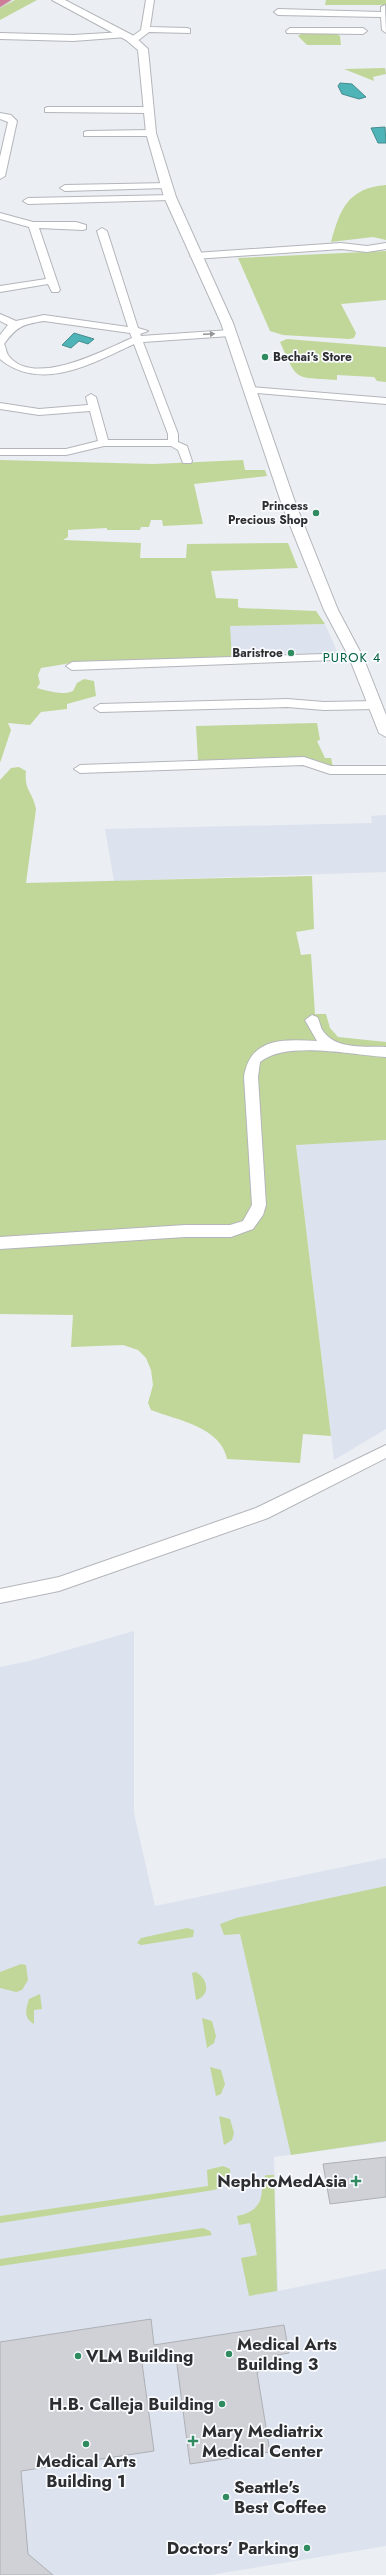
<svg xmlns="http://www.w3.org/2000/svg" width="386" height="2575" font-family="Jost,sans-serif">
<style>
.built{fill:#dce2ee}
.green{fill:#c1d799}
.water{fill:#4eb4b7;stroke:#448c8e}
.building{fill:#cfd1d6;stroke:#adb0b5}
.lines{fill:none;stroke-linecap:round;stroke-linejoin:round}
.minor-casing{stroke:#b3b5ba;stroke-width:2}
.tertiary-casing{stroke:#b3b5ba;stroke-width:2}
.motorway-casing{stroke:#c8c9c9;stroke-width:2}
.minor{fill:#fff;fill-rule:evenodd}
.tertiary{fill:#fff;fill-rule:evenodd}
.motorway{fill:#ce7d96;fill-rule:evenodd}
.oneway{fill:#969698}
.poi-dot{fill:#318b60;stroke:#f9fbff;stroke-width:1.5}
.labels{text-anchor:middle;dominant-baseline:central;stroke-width:3.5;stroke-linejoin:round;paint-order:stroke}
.far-poi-label{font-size:12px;font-weight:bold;fill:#2d2e30;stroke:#f9fbff;text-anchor:end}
.far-neighbourhood-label{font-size:13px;letter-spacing:1px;fill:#00623e;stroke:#f9fbff}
.near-poi-label{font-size:17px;font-weight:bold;fill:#2d2e30;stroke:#f9fbff;text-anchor:start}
</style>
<rect width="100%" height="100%" fill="#ebeef3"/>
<g class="built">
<polygon points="325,624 339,656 232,658 229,626"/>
<polygon points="386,815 386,872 114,881 105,829 372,823 371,816"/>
<polygon points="386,1140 386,1429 334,1460 296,1144"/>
<polygon points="134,1631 134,1813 155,1906 386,1858 386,2142 274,2157 278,2291 386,2269 386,2546 210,2575 0,2575 0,1667 29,1661"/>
</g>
<g class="green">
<polygon points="15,0 37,0 0,20 0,8"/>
<polygon points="326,0 386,0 386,5 325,5"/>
<polygon points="303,33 335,33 340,36 341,45 307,45 298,36"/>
<polygon points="385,68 386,74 373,77 374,81 344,69"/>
<path d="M386,185v55l-13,-3 -42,5c9,-33 17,-54 55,-57z"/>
<polygon points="386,251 386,300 341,304 356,333 354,338 349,339 283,335 270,331 238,258"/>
<path d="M287,339l99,8v35l-9,-1 -3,-4 -37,-2v5c-44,-3 -39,2 -57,-38z"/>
<path d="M0,460l153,4 90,-4 2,10h20l2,6 -73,8 9,40 -40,2 -1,-6h-11l-2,7h-8l-1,3h-33v-2l-39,2v7l-5,3 78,3 -1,15h46l1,-14 101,-1 10,25 -87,3 5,27 22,1v8l2,1 76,3 9,13 -95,2 2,32 -155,4 -36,6 -3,7 2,8 -3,5c12,3 24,8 36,3l4,-8 7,-4 10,2 2,15 -29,8v5l-26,3 -11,13 -22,-2 3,7 -11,33z"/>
<polygon points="317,723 320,740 317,741 325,758 331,758 333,767 306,758 198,761 196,726"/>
<path d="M19,767l7,4c-2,20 6,19 10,38l-10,74 286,-7 2,53 -18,3 5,23 10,-1 4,60h11l4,14 8,9 48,5v98l-90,5 35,291 -28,-2 -3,29 -73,-4c-6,-32 -50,-39 -76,-49l-3,-7 5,-18 -2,-15 -5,-12 -8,-8 -15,-5 -52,2 2,-32 -73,-1v-534l11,-12z"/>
<polygon points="386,1886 386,2141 291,2155 240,1934 224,1935 220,1924 236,1918"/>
<polygon points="187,1928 194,1930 193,1937 141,1945 137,1943 141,1938"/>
<polygon points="21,1964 26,1965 28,1980 22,1990 16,1992 0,1988 0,1972"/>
<path d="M196,1972c12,7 15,23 0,28l-4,-27z"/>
<path d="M40,1994l2,15 -8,1v14c-11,-6 -8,-15 -5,-25z"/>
<polygon points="202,2018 212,2021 216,2036 214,2043 207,2048"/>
<polygon points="210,2067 221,2070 225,2084 221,2094 216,2096"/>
<polygon points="219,2116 230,2119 234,2133 232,2140 224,2145"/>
<path d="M223,2166l7,3c2,11 -7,18 -16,21l-214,33v-7l208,-30 -1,-16z"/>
<path d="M266,2175h8l3,116 -28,5 -8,-38 16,-3 -7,-32 -11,2 -2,-9c35,-7 20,-32 29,-41z"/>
<polygon points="203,2228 210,2231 212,2235 0,2266 0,2259"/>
</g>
<g class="water">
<polygon points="340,83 352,84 366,97 359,99 342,94 338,86"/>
<polygon points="385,127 386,143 378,143 371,128"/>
<polygon points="74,333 94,339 88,344 79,341 71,348 62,345"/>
</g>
<g class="building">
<polygon points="386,2157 386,2197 330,2204 323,2164"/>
<polygon points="151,2319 154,2345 284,2325 289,2353 277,2355 280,2368 257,2372 270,2452 190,2464 176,2357 142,2363 154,2451 21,2471 28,2554 53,2575 0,2575 0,2342"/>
</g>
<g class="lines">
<g class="minor-casing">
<g id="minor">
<polygon points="146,0 154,0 150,27 187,28 190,29 190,33 149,32 136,42 130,42 130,38 141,30"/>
<polygon points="385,5 386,33 382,30 381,17 278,15 274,12 278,9 381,12 381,7"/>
<polygon points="290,28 363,28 367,31 363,34 287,33 286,31"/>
<polygon points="124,32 127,33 127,37 73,41 0,39 0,33 73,35"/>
<polygon points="48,107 148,107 152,110 148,113 45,112 45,108"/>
<polygon points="0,113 11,115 17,121 5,176 0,179 0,157 8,122 0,119"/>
<polygon points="87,131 151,130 155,133 151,136 84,136 84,132"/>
<polygon points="169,183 171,185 166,188 65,191 60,188 65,185"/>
<polygon points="173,195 175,197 170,200 28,204 23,201 28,198"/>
<polygon points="0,213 33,222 76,222 86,225 86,229 83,230 39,228 60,290 58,292 52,292 48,284 0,292 0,286 46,279 29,227 0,219"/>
<path d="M102,228l5,3 31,97 10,3 -8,3 1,2 89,-6 5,3 -5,3 -87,6 35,92v8l9,4 5,15 -1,2h-8l-5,-13 -7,-4h-67l-38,9h-66v-6h66l32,-8 -8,-30 -51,4 -39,-6v-6l39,6 49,-4 -2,-8 5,-3 5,3 12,43h60v-6l-34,-90c-41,19 -93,49 -134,15v-24l8,-10 -8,-4v-7l16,7 28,-6 84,12 -31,-96zM44,321l86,12 2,5c-28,12 -99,51 -124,17 -2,-3 -2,-8 -4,-11 12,-17 19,-20 40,-23z"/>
<polygon points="341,243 367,246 386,243 386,249 367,252 341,249 195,259 190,256 195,253"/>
<polygon points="250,387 386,398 386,404 246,392 246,388"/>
<polygon points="356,653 362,657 360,659 72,670 66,666 72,662"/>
<polygon points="287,699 324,702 376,701 382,705 376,709 324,710 287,707 100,712 94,708 100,704"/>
<polygon points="304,757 331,766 386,766 386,774 330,774 303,765 80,773 74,769 80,765"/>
<path d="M312,1015l5,2c3,4 3,10 6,14 13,19 43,15 63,16v10c-33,-2 -100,-17 -126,5l-2,15 8,128 -3,10 -10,14 -22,8h-46l-185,12v-12l185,-12h45l13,-4 9,-16 -8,-128c6,-40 40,-38 73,-36l-12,-21z"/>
<polygon points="386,1445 386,1458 268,1518 59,1591 0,1603 0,1589 59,1577 256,1508"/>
</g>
</g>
<g class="tertiary-casing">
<polygon id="tertiary" points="52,0 65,0 134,36 148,49 156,133 176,197 233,323 296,505 338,610 363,657 386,715 386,737 379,733 349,657 324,610 282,505 221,323 164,197 146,133 138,50 126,40"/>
</g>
<g class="motorway-casing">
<polygon id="motorway" points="0,0 11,0 0,7"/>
</g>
<use href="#minor" class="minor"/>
<use href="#tertiary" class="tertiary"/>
<use href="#motorway" class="motorway"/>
</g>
<defs><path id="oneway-solid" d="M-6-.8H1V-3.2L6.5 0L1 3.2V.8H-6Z"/></defs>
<use class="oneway" href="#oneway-solid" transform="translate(209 334) rotate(-3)"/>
<g class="poi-dot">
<circle cx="265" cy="357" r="4"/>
<circle cx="316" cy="513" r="4"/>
<circle cx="291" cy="653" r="4"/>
<path d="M354 2175h4v4h4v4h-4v4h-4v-4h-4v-4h4z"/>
<circle cx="229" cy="2354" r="4"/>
<circle cx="78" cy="2356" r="4"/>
<circle cx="222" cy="2404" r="4"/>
<path d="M191 2435h4v4h4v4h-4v4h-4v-4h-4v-4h4z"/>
<circle cx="86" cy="2444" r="4"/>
<circle cx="226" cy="2497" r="4"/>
<circle cx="307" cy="2548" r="4"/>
</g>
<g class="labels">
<g class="far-poi-label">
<text x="273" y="357" text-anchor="start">Bechai's Store</text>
<text x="308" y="506">Princess<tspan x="308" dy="14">Precious Shop</tspan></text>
<text x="283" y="653">Baristroe</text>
</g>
<g class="far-neighbourhood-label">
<text x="352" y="657">PUROK 4</text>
</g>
<g class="near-poi-label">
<text x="347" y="2181" text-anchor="end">NephroMedAsia</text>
<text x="237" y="2344">Medical Arts<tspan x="237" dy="20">Building 3</tspan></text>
<text x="86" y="2356">VLM Building</text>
<text x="214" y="2404" text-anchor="end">H.B. Calleja Building</text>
<text x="202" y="2431">Mary Mediatrix<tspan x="202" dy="20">Medical Center</tspan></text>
<text x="86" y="2461" text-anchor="middle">Medical Arts<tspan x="86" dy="20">Building 1</tspan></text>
<text x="234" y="2487">Seattle's<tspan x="234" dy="20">Best Coffee</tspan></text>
<text x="299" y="2548" text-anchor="end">Doctors’ Parking</text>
</g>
</g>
</svg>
